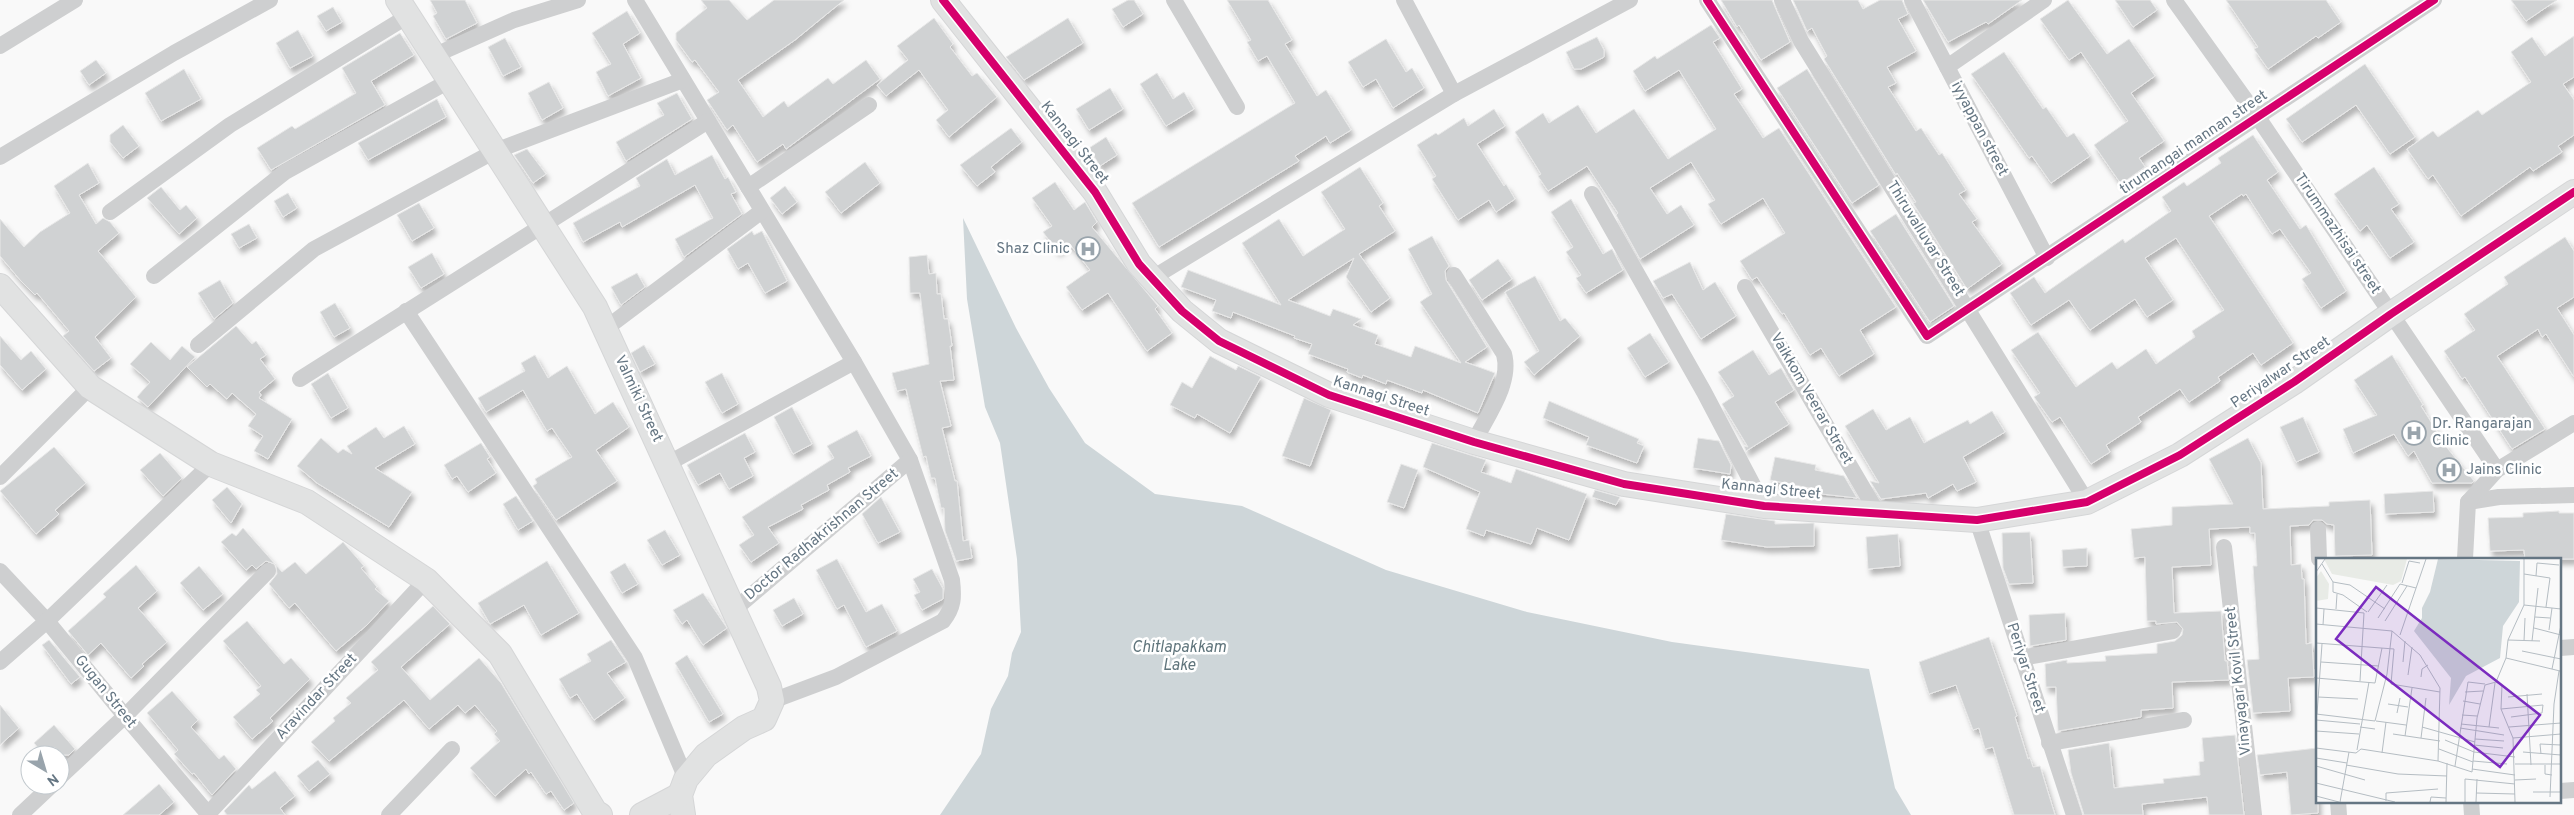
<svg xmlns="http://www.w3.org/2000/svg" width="2574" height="815" font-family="Overpass,sans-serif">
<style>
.water{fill:#ced6d9}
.building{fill:#d0d2d3;stroke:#e8e8e8;filter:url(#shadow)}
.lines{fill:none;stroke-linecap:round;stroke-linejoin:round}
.secondary-casing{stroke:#d5d6d7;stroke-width:26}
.street{stroke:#cecfd0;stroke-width:16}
.secondary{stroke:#e1e2e2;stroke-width:24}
.cycleway-casing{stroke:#fff;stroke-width:11}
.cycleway{stroke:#d6006c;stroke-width:8}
.labels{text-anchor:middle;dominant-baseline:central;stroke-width:5;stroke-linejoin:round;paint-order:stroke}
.street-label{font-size:15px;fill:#657683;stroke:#fff}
.poi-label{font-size:15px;fill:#657683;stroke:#fff;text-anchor:start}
.water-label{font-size:16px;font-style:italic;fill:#60757c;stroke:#fff}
.inset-road{fill:none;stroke:#b5bdc3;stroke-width:1}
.view{fill:#7b2cbf;fill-opacity:0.15;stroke:#7b2cbf;stroke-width:2.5}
.inset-edge{fill:none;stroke:#657683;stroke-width:2.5}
</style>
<defs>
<filter id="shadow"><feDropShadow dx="3" dy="5.5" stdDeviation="2.5" flood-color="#0004"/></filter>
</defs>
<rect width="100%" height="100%" fill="#f9f9f9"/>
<polygon class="water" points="963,218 1016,328 1049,388 1085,443 1155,494 1242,506 1386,570 1527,612 1672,642 1869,669 1895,788 1911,815 940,815 981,754 991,709 1008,676 1012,653 1021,632 1017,559 1000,443 985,407 967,299"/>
<g class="building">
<polygon points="430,0 465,0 477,23 446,39 433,16 437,13"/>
<polygon points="701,0 729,0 747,20 774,0 844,0 795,40 738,80 763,117 784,101 788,107 828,78 833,84 866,60 880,79 786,149 783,144 757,162 733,125 727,130 707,100 719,92 695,60 692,62 676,40 676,33 707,8"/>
<polygon points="1128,0 1134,0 1143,14 1123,27 1112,9"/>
<polygon points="1227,0 1268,0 1292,40 1285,44 1317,96 1326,90 1351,130 1330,143 1326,136 1295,156 1299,161 1159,247 1132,203 1295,103 1267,56 1258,61 1247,42 1251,40"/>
<polygon points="1721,0 1772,0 1790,42 1761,60 1739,25 1737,27"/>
<polygon points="1793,0 1858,0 1863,9 1880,0 1902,0 1908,14 1898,19 1916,51 1887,67 1896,83 1888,87 1916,131 1921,128 1939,155 1942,153 1966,190 1959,194 1977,219 1972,222 2002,264 1967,289 1913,203 1916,202 1897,173 1896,175 1824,59 1827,56 1812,28 1807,31"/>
<polygon points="1923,0 2022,0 1988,24 1986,22 1948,42"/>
<polygon points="2068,0 2107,54 2129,39 2155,76 2131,93 2164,141 2139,158 2145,167 2121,184 2094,145 2128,121 2081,52 2069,60 2040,19"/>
<polygon points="2115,0 2150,0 2157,10 2133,27"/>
<polygon points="2226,0 2326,0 2341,22 2318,38 2316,36 2268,69 2254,49 2258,47"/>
<polygon points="2511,0 2557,0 2526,21"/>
<polygon points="333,7 342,22 326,31 317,16"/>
<polygon points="627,11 640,33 623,44 641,78 608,96 596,72 611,64 592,33"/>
<polygon points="934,18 953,44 950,47 972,76 977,73 997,97 949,137 936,120 948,110 919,70 886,96 877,85 908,60 897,46"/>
<polygon points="1068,18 1083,43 1024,80 1006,57"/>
<polygon points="1711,25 1720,38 1713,42 1742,89 1734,94 1763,138 1779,128 1896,307 1860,330 1874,354 1839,376 1821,348 1810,355 1784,313 1782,314 1757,277 1752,280 1740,261 1785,233 1763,198 1721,224 1708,204 1715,200 1691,162 1650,188 1667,214 1681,205 1694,225 1640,259 1616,215 1618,213 1587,166 1548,191 1538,176 1541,174 1515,132 1543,113 1549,123 1578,105 1596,133 1634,109 1668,159 1716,129 1679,70 1645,91 1633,71 1655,56 1657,59"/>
<polygon points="298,30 313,56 290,68 276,43"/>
<polygon points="400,33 414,55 371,81 385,105 271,170 257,148 292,126 295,129 356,93 342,68"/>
<polygon points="2574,36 2574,77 2563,84 2574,100 2574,135 2558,146 2562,152 2533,171 2530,167 2461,216 2433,175 2428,179 2407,149 2433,131 2438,137 2478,110 2482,115 2531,82 2511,52 2532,37 2545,56"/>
<polygon points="1597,37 1604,50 1604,57 1581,69 1574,69 1566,52"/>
<polygon points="505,38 521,67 503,76 488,47"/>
<polygon points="1386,39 1406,72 1412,68 1424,88 1393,108 1376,79 1363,87 1348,62"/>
<polygon points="2004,52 2043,109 2046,107 2067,137 2074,133 2090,156 2051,183 2032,156 2029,158 1971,74"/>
<polygon points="96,60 106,73 89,85 80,71"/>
<polygon points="2365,64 2415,137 2390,154 2356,105 2302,142 2286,119"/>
<polygon points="184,69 201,99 161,121 145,93"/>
<polygon points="1807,69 1879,185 1852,203 1777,88"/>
<polygon points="1157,73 1173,99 1184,92 1194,109 1166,126 1140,84"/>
<polygon points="549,82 563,108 542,120 528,93"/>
<polygon points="1110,88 1123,109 1089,130 1076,109"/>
<polygon points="677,93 692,119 626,161 616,142 664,115 657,103"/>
<polygon points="437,99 446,117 368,160 358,143"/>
<polygon points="1494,109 1505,126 1477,144 1504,186 1506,184 1515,199 1496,212 1489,200 1458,220 1432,179 1436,176 1417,145 1436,133 1438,135 1464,118 1468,126"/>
<polygon points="123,125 139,146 123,158 110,142 110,135"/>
<polygon points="1011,128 1022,142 991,167 995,172 977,186 960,165"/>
<polygon points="2253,135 2278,172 2267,180 2300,229 2306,225 2346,291 2321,308 2302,279 2311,273 2280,229 2272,234 2246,194 2243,196 2242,194 2209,216 2293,343 2261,365 2253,353 2218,377 2220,381 2189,402 2180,389 2138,417 2141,422 2106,445 2110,452 2091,464 2060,417 2052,422 2034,397 2040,393 2011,350 2038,332 2076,387 2112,362 2117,369 2146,349 2156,364 2195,337 2192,331 2224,310 2176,238 2145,258 2173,300 2147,317 2135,299 2090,330 2069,300 2031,325 2010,293 2034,277 2045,293 2123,239 2125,243 2171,211 2162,197 2184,182 2187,186 2221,163 2218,158"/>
<polygon points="1106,137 1117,155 1100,166 1089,148"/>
<polygon points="527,149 546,174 533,183 514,155"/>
<polygon points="712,155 725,179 728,177 736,192 731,194 742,214 684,257 675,239 713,218 695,185 622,227 620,222 583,242 573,223 640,186 636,178 667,159 675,175"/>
<polygon points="865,162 880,183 841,213 825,192"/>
<polygon points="88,163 99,183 79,195 96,224 103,218 110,222 119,233 98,251 136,297 95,337 111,358 94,371 63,336 69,331 37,293 35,295 21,281 0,256 0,219 24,247 40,232 70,213 54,186"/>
<polygon points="1360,167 1383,203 1379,206 1395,231 1359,254 1390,298 1371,312 1346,277 1354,258 1288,300 1330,316 1333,309 1361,319 1353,325 1378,335 1375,344 1411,357 1415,346 1461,363 1420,302 1432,294 1408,249 1432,236 1449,266 1445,271 1446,280 1487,347 1465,362 1495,373 1478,413 1423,390 1422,393 1387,380 1386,384 1363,375 1362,378 1347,372 1348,369 1308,354 1312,344 1294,338 1295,336 1233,312 1231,318 1212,311 1216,300 1181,287 1188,270 1281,305 1242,243 1279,219 1303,256 1345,229 1321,192"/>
<polygon points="2374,167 2399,204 2391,209 2414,242 2390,258 2367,225 2360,231 2334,194"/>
<polygon points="1055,182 1074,210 1085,202 1097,222 1092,227 1158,306 1155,309 1172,333 1147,351 1108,293 1082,310 1066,287 1090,270 1069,243 1057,251 1043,232 1052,226 1032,198"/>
<polygon points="785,186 797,202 782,214 770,198"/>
<polygon points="161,187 180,210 186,205 197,218 179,234 147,198"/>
<polygon points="288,193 297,208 283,217 274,201"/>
<polygon points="1571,199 1603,254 1612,249 1623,270 1586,293 1576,278 1581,275 1566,252 1573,247 1551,212"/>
<polygon points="419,203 434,228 412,241 397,215"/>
<polygon points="1896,214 1954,306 1930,322 1870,231"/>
<polygon points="249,224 257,238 239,248 231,234"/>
<polygon points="752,231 754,235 762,231 787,281 765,293 748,263 738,269 727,249"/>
<polygon points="2565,237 2574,251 2574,297 2557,308 2574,335 2574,377 2546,334 2542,337 2538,329 2497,356 2545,429 2512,449 2465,377 2462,379 2444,351 2475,330 2464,314 2508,284 2504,277"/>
<polygon points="432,253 444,274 421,288 408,267"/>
<polygon points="927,255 929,274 936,273 937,294 941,294 944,319 948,319 952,346 950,346 954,380 940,381 951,426 942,428 955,481 957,481 963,541 969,540 972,558 956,561 945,531 944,508 941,508 935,478 931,478 926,456 923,457 906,389 897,391 892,373 929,364 920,293 910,293 909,257"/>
<polygon points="1498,259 1512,279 1482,300 1469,280"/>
<polygon points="1690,262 1703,290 1715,282 1736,316 1701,339 1672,294 1663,298 1653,281"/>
<polygon points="637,273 645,287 621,305 611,287"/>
<polygon points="1535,276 1560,321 1565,318 1580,336 1534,375 1524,362 1539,351 1505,292"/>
<polygon points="220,280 233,303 214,319 198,293"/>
<polygon points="335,303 350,328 334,337 320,312"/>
<polygon points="236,326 252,344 256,341 266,355 260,359 275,379 259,392 261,395 259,398 292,419 268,459 254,451 263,436 248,426 256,414 232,393 227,399 210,384 207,387 187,367"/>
<polygon points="1650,333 1669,362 1645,377 1627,348"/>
<polygon points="0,336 21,360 31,351 46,369 22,390 0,365"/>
<polygon points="151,342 170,360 182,346 195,357 148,407 137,397 150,382 130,364"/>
<polygon points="644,345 655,364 640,372 631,353"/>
<polygon points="1753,350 1769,375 1781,368 1794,390 1775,402 1789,424 1746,451 1744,446 1748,447 1722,404 1734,396 1718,372"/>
<polygon points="535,355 548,378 567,366 595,414 613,402 629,427 596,450 617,481 556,520 533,486 537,483 535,479 572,457 552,428 547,431 523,390 486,412 478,398 525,371 521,363"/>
<polygon points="2392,355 2423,405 2421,406 2448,449 2474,481 2472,483 2432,483 2414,451 2408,456 2394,434 2353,453 2343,429 2377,415 2354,380"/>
<polygon points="1210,356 1236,370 1238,366 1261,377 1230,433 1197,414 1195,418 1170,405 1182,382 1192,388"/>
<polygon points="328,373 348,408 331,418 311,384"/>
<polygon points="722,373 738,404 722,413 705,382"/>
<polygon points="1304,398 1331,410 1310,466 1282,456"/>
<polygon points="1549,401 1639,439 1637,443 1644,446 1637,463 1586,445 1589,437 1543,418"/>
<polygon points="792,407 812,444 793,454 774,417"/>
<polygon points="1873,409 1886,430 1910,417 1924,443 1968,420 1970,424 1992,411 2005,432 1963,457 1976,482 1957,491 1953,484 1928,498 1926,493 1881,499 1870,481 1879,483 1845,426"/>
<polygon points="2303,417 2319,452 2296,462 2280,427"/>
<polygon points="404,426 415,444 375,468 412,492 389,527 317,483 297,466 321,438 338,453 343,449 352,454 347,446 376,427 384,438"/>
<polygon points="857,430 871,456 848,468 850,472 827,485 829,490 801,505 803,509 768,527 779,543 751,562 739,545 754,535 742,517 834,458 827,446"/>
<polygon points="745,433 755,452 744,458 753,476 729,489 720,473 698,485 687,465"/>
<polygon points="1698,438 1719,441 1731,465 1730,474 1693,468"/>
<polygon points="2248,438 2261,463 2263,509 2329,506 2329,502 2370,500 2372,555 2335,556 2334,525 2327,524 2322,520 2313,520 2309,525 2290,526 2291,565 2301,564 2302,579 2304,579 2306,644 2312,643 2314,677 2288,678 2290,711 2253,713 2247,660 2259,659 2253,566 2257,566 2255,533 2250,533 2250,527 2209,529 2211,565 2172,567 2174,613 2221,611 2225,661 2227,661 2229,680 2172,682 2173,708 2141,710 2141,717 2058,731 2056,687 2046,687 2045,664 2067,660 2067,663 2106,661 2105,656 2157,653 2157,644 2175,641 2182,635 2183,629 2177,622 2156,624 2156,621 2147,621 2145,557 2134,558 2131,529 2172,525 2172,507 2233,504 2209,459"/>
<polygon points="481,443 490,457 487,459 496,473 468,492 457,476 452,479 444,465"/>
<polygon points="1432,443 1486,460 1481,472 1511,483 1516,469 1587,494 1569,540 1537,528 1531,544 1486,530 1484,536 1466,529 1480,492 1423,467"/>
<polygon points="54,447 86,483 55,510 59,514 36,534 0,491"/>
<polygon points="160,453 182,478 163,496 140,470"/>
<polygon points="1775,457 1816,465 1815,470 1844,476 1857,498 1813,493 1814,489 1770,480"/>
<polygon points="1401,464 1418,470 1404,508 1387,502"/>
<polygon points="227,487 242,504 231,523 212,500"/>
<polygon points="1595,490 1620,497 1616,505 1592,497"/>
<polygon points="2433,491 2434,512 2385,514 2384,494"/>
<polygon points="516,496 533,521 518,530 503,504"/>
<polygon points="881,497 900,532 878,543 862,514"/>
<polygon points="2559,511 2559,513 2574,513 2574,559 2525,559 2524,550 2490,551 2488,518 2523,517 2523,513"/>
<polygon points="1726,514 1775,521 1775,524 1814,523 1814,546 1767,547 1721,540"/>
<polygon points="243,528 275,564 266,561 256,569 252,565 246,570 221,542 232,533 236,536"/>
<polygon points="665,530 680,555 662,565 647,540"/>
<polygon points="2030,532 2033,583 2009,584 2003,568 2002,533"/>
<polygon points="1898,534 1900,566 1868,569 1866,537"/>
<polygon points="343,542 364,566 361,568 377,587 375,589 389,601 367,625 336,651 295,603 289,608 269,584 277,574 276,565 282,572 295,562 306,574"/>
<polygon points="2087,548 2087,566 2063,567 2062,550"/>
<polygon points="837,559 866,612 882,604 897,631 866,647 844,605 837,609 816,570"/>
<polygon points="547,561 579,613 541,635 524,605 490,624 478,603"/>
<polygon points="625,563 638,584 622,593 610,572"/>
<polygon points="136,565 157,591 138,608 167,642 142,664 144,666 131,678 101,643 88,655 68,631 106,597 103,594"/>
<polygon points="199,566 223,594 203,610 180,583"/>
<polygon points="932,569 943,589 943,599 922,610 914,595 920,592 913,579"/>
<polygon points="703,593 727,628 703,645 687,620 682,624 673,610"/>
<polygon points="794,598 803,614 782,626 773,610"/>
<polygon points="433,606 450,624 401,667 430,700 479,658 501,683 574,803 564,810 551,791 546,794 531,772 529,774 526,769 495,796 470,768 500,741 494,734 497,731 475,705 465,713 458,705 429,729 404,700 329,761 311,742 335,721 333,718 351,703 346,698 378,670 371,662"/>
<polygon points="2065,613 2066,640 2030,646 2029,615"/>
<polygon points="247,621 284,664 291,658 310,679 270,718 273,721 252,739 233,717 260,694 256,690 261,686 223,641"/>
<polygon points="1989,637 2017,716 2015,717 2028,759 2030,758 2033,767 2040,766 2055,815 2014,815 1993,747 1985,749 1979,728 1973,730 1956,685 1929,694 1919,662"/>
<polygon points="49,640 80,677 71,684 42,645"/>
<polygon points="611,640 626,662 607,673 625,698 594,720 577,694 570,698 559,679 591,661 587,654"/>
<polygon points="687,655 723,714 709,722 675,663"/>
<polygon points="172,691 198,720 191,727 219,759 224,755 236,769 212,795 194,773 192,774 174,754 178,750 147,713"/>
<polygon points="0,705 19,728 0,745"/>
<polygon points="54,725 75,749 69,755 44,755 34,743"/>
<polygon points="2235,735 2244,815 2209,815 2207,797 2142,804 2143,815 2084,815 2071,773 2068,750 2109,743 2114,788 2164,783 2163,779 2200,775 2199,762 2204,761 2202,738"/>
<polygon points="2317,748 2318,813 2291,815 2287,772 2260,775 2257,755"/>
<polygon points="318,760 330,774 309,791 297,776"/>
<polygon points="275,771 295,796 280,808 285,815 227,815 224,811 249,785 252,789"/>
<polygon points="159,784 174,802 159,815 123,815"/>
</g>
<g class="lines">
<g class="secondary-casing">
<g id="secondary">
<polyline points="398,0 595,307 769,687 772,701 764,719 744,728 706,755 686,779 680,795 683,815"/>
<polyline points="943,0 1095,192 1139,264 1182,311 1219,341 1329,395 1474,442 1624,484 1764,506 1977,520 2087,502 2180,455 2294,382 2391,314 2574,192"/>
<polyline points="0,286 90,387 211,464 307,502 426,580 500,654 595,812 600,815"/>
<polyline points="642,815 680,795"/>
</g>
</g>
<g class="street">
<path d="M635,0l219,362 56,98 42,120c2,17 2,27 -9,41l-107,56 -64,24"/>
<polyline points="1174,0 1237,107"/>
<polyline points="1404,0 1454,94"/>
<polyline points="1707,0 1927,336 2434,0"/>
<polyline points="1782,0 1801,41 2087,502"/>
<polyline points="1912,0 2047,258"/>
<polyline points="2174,0 2257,116 2497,470"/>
<polyline points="0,46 75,0"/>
<polyline points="433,56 514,20 578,0"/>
<polyline points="1947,67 2044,0"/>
<polyline points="0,157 174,53 270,0"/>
<polyline points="748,187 869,105"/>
<polyline points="1592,194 1704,392 1764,506"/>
<polyline points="110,212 230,125 408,16"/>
<path d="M1454,275l50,79c8,29 -17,62 -30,88"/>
<polyline points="154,276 285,172 449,81"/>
<polyline points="1154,277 1454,94 1630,0"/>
<polyline points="1745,287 1877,512"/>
<polyline points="406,311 635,658 686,779"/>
<polyline points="605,329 762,211"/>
<polyline points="198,345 314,249 495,151 683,80"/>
<polyline points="300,379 708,121"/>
<polyline points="667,464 854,362"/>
<polyline points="0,477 90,387"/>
<polyline points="2468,502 2499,497 2574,495"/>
<polyline points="1977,520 2074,815"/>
<polyline points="2318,529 2319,559"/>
<polyline points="2224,547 2254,815"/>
<polyline points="2465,559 2468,502 2497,470 2574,423"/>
<polyline points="0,571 47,621 125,716 209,815"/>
<polyline points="735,609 910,460"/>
<polyline points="2560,648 2574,647"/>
<polyline points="2021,658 2173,631"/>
<polyline points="0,662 47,621 211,464"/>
<polyline points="2049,743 2184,720"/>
<polyline points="60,777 125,716 268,571"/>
<polyline points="2560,791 2574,790"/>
<polyline points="2338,801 2339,815"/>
<polyline points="2471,801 2472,815"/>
<polyline points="20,815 52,785"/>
<polyline points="207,815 426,580"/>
<polyline points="389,815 452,749"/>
</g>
<use href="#secondary" class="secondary"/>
<g class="cycleway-casing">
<g id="cycleway">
<polyline points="943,0 1095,192 1139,264 1182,311 1219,341 1329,395 1474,442 1624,484 1764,506 1977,520 2087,502 2180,455 2294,382 2391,314 2574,192"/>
<polyline points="1707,0 1927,336 2434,0"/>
</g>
</g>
<use href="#cycleway" class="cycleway"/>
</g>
<defs>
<g id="hospital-ring" transform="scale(1.25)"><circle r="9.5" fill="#fff" stroke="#99a4ac" stroke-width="1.5"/><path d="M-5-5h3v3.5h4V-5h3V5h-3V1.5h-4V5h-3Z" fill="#99a4ac"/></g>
</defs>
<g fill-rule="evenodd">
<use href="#hospital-ring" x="1088" y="249"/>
<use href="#hospital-ring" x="2414" y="433"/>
<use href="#hospital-ring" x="2449" y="470"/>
</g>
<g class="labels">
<g class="street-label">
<text transform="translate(1979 129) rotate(62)">iyyappan street</text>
<text transform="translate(1074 143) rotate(52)">Kannagi Street</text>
<text transform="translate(2194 143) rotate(-34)">tirumangai mannan street</text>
<text transform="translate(2337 234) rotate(56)">Tirummazhisai street</text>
<text transform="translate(1925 239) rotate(58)">Thiruvalluvar Street</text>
<text transform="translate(2281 373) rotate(-34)">Periyalwar Street</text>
<text transform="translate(1381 397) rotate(18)">Kannagi Street</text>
<text transform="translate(638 399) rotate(65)">Valmiki Street</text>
<text transform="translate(1811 399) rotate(60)">Vaikkom Veerar Street</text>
<text transform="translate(1771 490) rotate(6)">Kannagi Street</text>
<text transform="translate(822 535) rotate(-40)">Doctor Radhakrishnan Street</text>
<text transform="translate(2025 668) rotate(72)">Periyar Street</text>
<text transform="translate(2239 681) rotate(-96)">Vinayagar Kovil Street</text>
<text transform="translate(105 692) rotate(51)">Gugan Street</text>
<text transform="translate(317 697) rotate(-47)">Aravindar Street</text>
</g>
<g class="poi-label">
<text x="1070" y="249" text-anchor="end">Shaz Clinic</text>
<text x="2432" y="424">Dr. Rangarajan<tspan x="2432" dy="17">Clinic</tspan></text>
<text x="2466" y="470">Jains Clinic</text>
</g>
<g class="water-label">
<text x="1179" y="648">Chitlapakkam<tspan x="1179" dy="18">Lake</tspan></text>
</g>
</g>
<g transform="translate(2316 558)">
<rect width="245" height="245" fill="#f9f9f9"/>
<path d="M8,1h83l-6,22 -8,4 -61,-11zM5,13l8,13 -1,15 -12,2v-23z" fill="#e8ebe6"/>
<path d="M122,1l82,2 -1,41 -16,24 -3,32 -34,18 -17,29 2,-27 -37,-47 8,-13v-10l8,-16z" fill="#ced6d9"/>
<path class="inset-road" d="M6,6l11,18v10l10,3 24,17M0,14l9,-13M208,16l26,4 -4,29M220,18l1,-13 22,2M17,24l17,3 35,24M86,25l7,-22 11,2M208,47l37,4M0,50l48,5M20,51l1,-15M52,54l19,-27M219,59l15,1M62,60l22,-34 16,4M69,63l22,-35M0,66l76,7 28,24 20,33 -2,73M7,67l1,-16M218,70l27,7M233,72l3,-22M84,77l26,-76M192,82l32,1M208,83l1,-23M216,83l6,-53M0,85l78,6 -3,35 49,8M206,93l39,8M190,100l54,13M5,104l58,4M87,104l2,-21M236,111l9,-44M92,117l4,-28M105,119l1,-8 6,-4M0,120l59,5 7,-35M44,123l4,-68M180,124l10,-24 2,-18 16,-35v-46M180,124l6,3 -1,24 12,29 2,64M149,134l18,-1M211,136l4,71M2,139l40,2M192,139l34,-3M147,143l17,3M72,146l20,3M185,151l42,-4 -1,8 -31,4M81,155l3,-15M0,156l59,7 12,-47 5,-43M1,156l5,-70M146,157l15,1M0,162l44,4M60,163l30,4M145,166l38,4M44,169l15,2M106,169l53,15M173,169l6,-44M193,169l52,-4M144,170l44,7M0,173l43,3M77,176l47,7M89,178l7,-48M105,180l5,-40M197,180l48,-4M159,181l29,2M129,182l29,12 41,5M158,187l29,3M0,190l40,5 5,-4 77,12 34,11 5,-54 8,-33 11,-3M123,191l34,13M41,192l12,-68M207,194l38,3M66,195l4,-31M225,196l-1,-10 21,1M0,200l31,5M157,203l34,3M199,206h46M30,207l52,9 49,2M229,207v9l7,1M0,208l49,14M139,208l13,-84 17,2M156,211l43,6M199,222l21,-1M0,225l79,19M217,234h28M160,235l39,1M0,238l23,6M234,239l4,-93 5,-33M70,243v-8l52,-4M24,244l9,-50M114,244l1,-5 15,1M130,244l1,-39M149,244v-23l50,5M160,244l1,-23"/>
<path class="view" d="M60,29l164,128 -40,52 -164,-128z"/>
<rect width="245" height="245" class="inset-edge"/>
</g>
<g transform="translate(45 770) rotate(142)"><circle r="24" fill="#ffffff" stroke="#c1c8cd"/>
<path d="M0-4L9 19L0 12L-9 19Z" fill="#99a4ac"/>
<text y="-8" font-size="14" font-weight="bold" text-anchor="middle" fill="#657683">N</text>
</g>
</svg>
